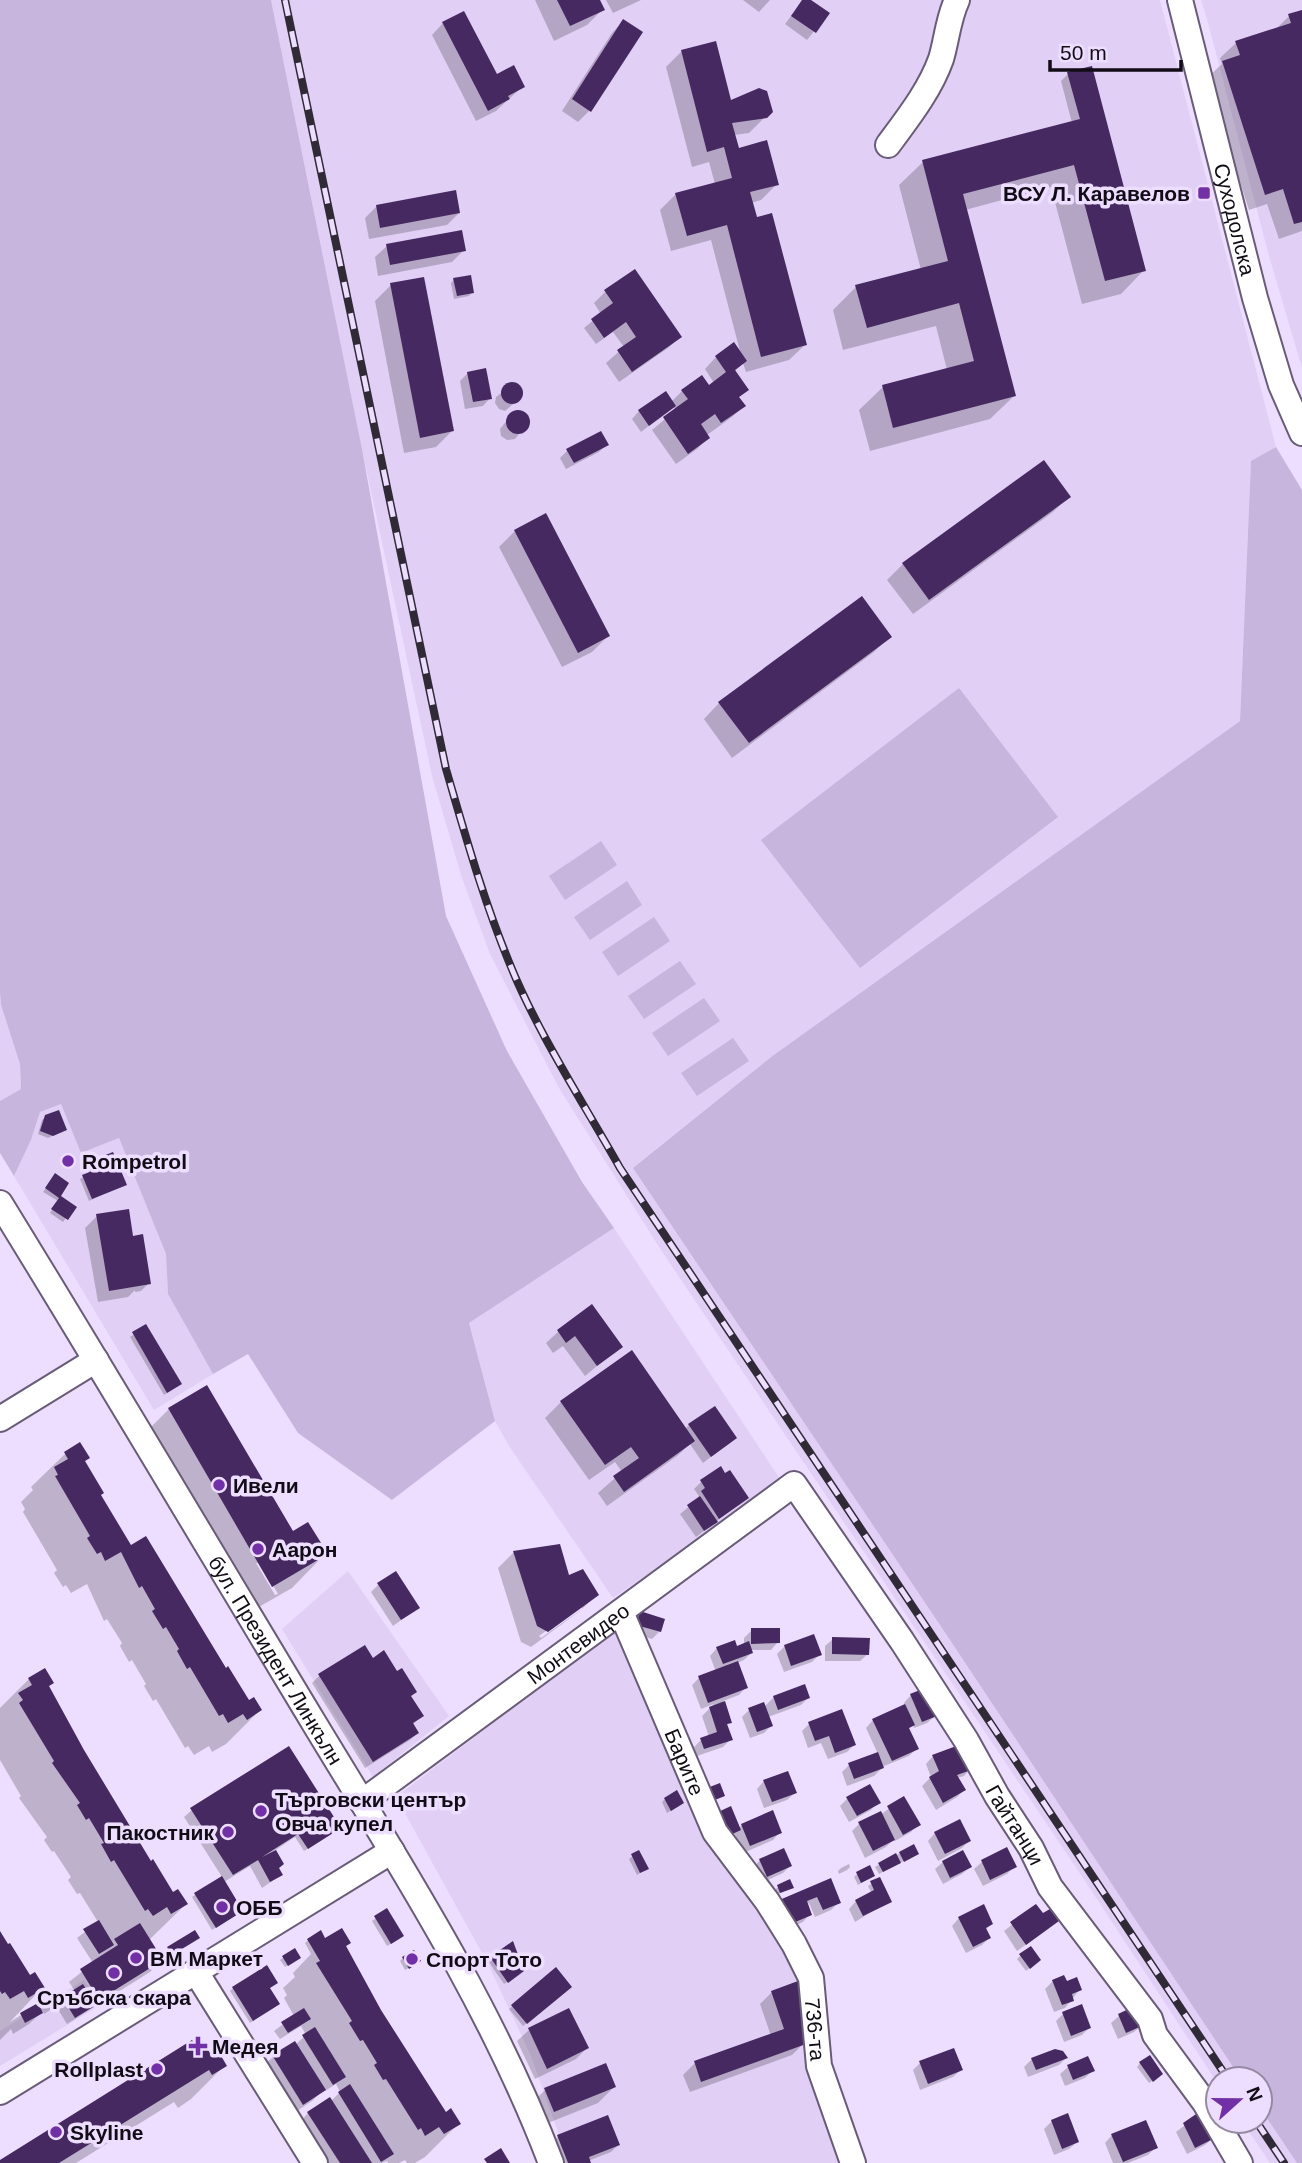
<svg xmlns="http://www.w3.org/2000/svg" width="1302" height="2163" font-family="Arial,sans-serif">
<style>
.built{fill:#e1cff5}
.green{fill:#c8b5de}
.shadow{fill:#0003;fill-rule:evenodd}
.building{fill:#452960}
.lines{fill:none;stroke-linecap:round;stroke-linejoin:round}
.minor-casing{stroke:#695c78;stroke-width:28}
.minor{stroke:#fff;stroke-width:24}
.rail-casing{stroke:#302a37;stroke-width:8}
.rail{stroke:#eddeff;stroke-width:5;stroke-dasharray:16;stroke-linecap:butt}
.poi-dot{fill:#7130a5;stroke:#eddeff;stroke-width:2.5}
.labels{text-anchor:middle;dominant-baseline:central;stroke-width:7;stroke-linejoin:round;paint-order:stroke}
.poi-label{font-size:21px;font-weight:bold;fill:#110c16;stroke:#eddeff;text-anchor:start}
.street-label{font-size:21px;fill:#110c16;stroke:#eddeff}
</style>
<rect width="100%" height="100%" fill="#eddeff"/>
<g class="built">
<polygon points="271,0 1160,0 1276,447 1251,462 1240,721 771,1057 633,1168 946,1634 1241,2079 1218,2079 1218,2084 1087,1884 661,1250 559,1088 490,954 462,878 432,776 362,449"/>
<polygon points="1201,0 1302,0 1302,368 1269,256 1207,19"/>
<polygon points="0,993 1,1005 20,1064 21,1089 0,1101"/>
<polygon points="61,1104 81,1153 119,1138 166,1254 168,1294 213,1374 154,1410 14,1176 31,1140 40,1112"/>
<polygon points="614,1228 782,1482 613,1598 509,1446 495,1421 469,1323"/>
<polygon points="348,1571 449,1716 373,1777 282,1629"/>
<polygon points="617,1628 691,1799 803,1983 847,2163 569,2163 531,2056 488,1964 396,1797"/>
<polygon points="84,1980 100,2005 0,2066 0,2031"/>
<polygon points="1260,2108 1297,2163 1270,2163 1242,2121 1260,2121"/>
</g>
<g class="green">
<polygon points="0,0 271,0 362,449 446,916 507,1051 582,1182 614,1228 469,1323 495,1421 392,1500 298,1433 248,1354 213,1374 168,1294 166,1254 119,1138 81,1153 61,1104 40,1112 31,1140 14,1176 0,1153 0,1101 21,1089 20,1064 1,1005 0,993"/>
<polygon points="1276,447 1302,490 1302,2163 1297,2163 1260,2108 1260,2079 1241,2079 946,1634 633,1168 771,1057 1240,721 1251,461"/>
<polygon points="959,688 1058,817 860,968 761,840"/>
<polygon points="601,841 617,865 565,900 549,876"/>
<polygon points="627,881 642,905 590,940 574,917"/>
<polygon points="654,917 670,941 618,976 602,952"/>
<polygon points="680,961 696,984 644,1019 628,996"/>
<polygon points="704,998 720,1021 668,1056 652,1033"/>
<polygon points="733,1038 749,1061 697,1096 681,1073"/>
</g>
<g class="shadow">
<polygon points="535,0 598,0 602,10 587,25 554,41"/>
<polygon points="606,0 641,0 613,13"/>
<polygon points="743,0 770,0 759,12"/>
<polygon points="803,0 808,0 828,14 807,40 785,24"/>
<polygon points="1302,12 1302,231 1279,239 1267,204 1249,210 1207,78 1222,64 1220,58 1236,43 1275,30 1289,16"/>
<polygon points="623,21 590,110 578,122 562,111 612,33"/>
<polygon points="443,23 496,77 523,86 496,111 476,121 432,35"/>
<polygon points="682,51 730,103 771,111 749,133 734,135 737,150 777,184 761,200 751,203 805,345 789,360 746,372 743,363 734,372 747,390 738,398 744,406 732,417 707,435 708,438 697,449 676,464 652,430 676,410 673,407 641,432 632,419 639,411 671,402 682,391 708,387 714,383 705,369 716,357 741,355 711,240 671,251 660,210 676,194 715,184 709,162 692,167 666,67"/>
<polygon points="1068,74 1144,270 1121,294 1082,304 1051,187 965,210 1014,396 990,419 870,451 859,410 883,387 947,370 936,326 843,350 833,310 856,287 921,270 899,185 923,162 1072,123 1061,81"/>
<polygon points="377,206 459,213 447,225 369,239 365,218"/>
<polygon points="387,246 464,250 452,262 378,276 375,257"/>
<polygon points="454,280 472,292 469,296 454,299 451,283"/>
<polygon points="391,285 452,431 436,447 404,453 375,301"/>
<polygon points="605,292 680,337 668,348 619,382 606,363 624,347 613,332 596,344 584,328 601,314 594,303"/>
<polygon points="468,373 490,398 483,406 465,409 460,381"/>
<polygon points="511,385 517,386 521,392 520,398 505,411 499,409 495,403 496,397"/>
<polygon points="520,412 526,417 527,424 515,439 507,440 501,436 500,429 512,414"/>
<polygon points="606,445 599,452 566,469 560,458 567,451"/>
<polygon points="1068,497 1053,512 913,614 887,580 903,564"/>
<polygon points="515,531 608,636 592,652 562,667 499,547"/>
<polygon points="890,636 874,652 732,758 704,719 719,703"/>
<polygon points="46,1117 65,1130 48,1138 38,1134 42,1120"/>
<polygon points="89,1163 125,1184 89,1201 80,1179 89,1174 86,1167"/>
<polygon points="52,1179 58,1196 74,1207 63,1222 50,1213 58,1201 43,1192"/>
<polygon points="97,1216 132,1240 149,1283 141,1291 135,1292 135,1290 128,1297 98,1302 85,1228"/>
<polygon points="592,1307 621,1346 585,1376 563,1346 553,1353 546,1343 558,1332"/>
<polygon points="146,1326 176,1387 164,1395 130,1337"/>
<path d="M207,1387l85,146 33,21 -33,34 -54,31 -103,-176 34,-34zM256,1563h4l18,31 -3,1z"/>
<polygon points="561,1402 685,1429 689,1425 735,1438 703,1463 690,1444 677,1456 607,1506 598,1493 622,1472 615,1462 589,1480 545,1418"/>
<polygon points="80,1445 83,1462 99,1495 131,1548 248,1703 260,1710 226,1744 212,1752 209,1746 194,1755 188,1746 185,1748 156,1699 153,1701 144,1686 146,1684 132,1660 129,1662 120,1646 122,1643 107,1619 104,1621 87,1584 71,1593 66,1585 63,1587 54,1573 57,1570 23,1512 25,1509 21,1502 33,1490 31,1487 65,1454"/>
<polygon points="701,1482 747,1498 696,1537 680,1514 696,1501 699,1496 694,1489"/>
<path d="M514,1552l53,25 30,17 -16,16 -50,37 -10,-5 -23,-74zM582,1605v4l-41,29 -2,-2z"/>
<polygon points="378,1585 418,1608 393,1626 371,1592"/>
<polygon points="641,1613 660,1631 652,1639 630,1632 633,1621"/>
<polygon points="752,1630 778,1642 771,1650 750,1650 751,1653 744,1660 737,1663 746,1687 739,1695 723,1701 730,1722 726,1726 731,1739 723,1747 697,1756 694,1747 701,1740 709,1737 702,1716 714,1704 701,1709 692,1685 699,1678 716,1672 710,1656 717,1648 736,1648 744,1645 744,1638"/>
<polygon points="833,1639 868,1654 860,1661 825,1661 825,1646"/>
<polygon points="785,1646 820,1654 812,1662 784,1672 777,1654"/>
<polygon points="364,1647 372,1660 410,1697 422,1716 412,1725 417,1733 410,1740 365,1768 312,1683 319,1676"/>
<polygon points="29,1679 47,1687 64,1720 150,1863 172,1894 186,1904 149,1940 161,1960 150,1972 67,2024 56,2006 44,2014 43,2011 29,2024 13,2034 11,2029 0,2040 0,1933 29,1978 43,1987 10,2022 37,2005 40,2009 52,2001 55,2007 75,1991 69,1982 93,1963 77,1938 98,1922 80,1893 77,1894 68,1880 71,1877 54,1851 52,1852 44,1840 47,1837 19,1798 21,1796 0,1760 0,1708"/>
<polygon points="911,1695 935,1716 927,1723 914,1728 913,1725 908,1729 917,1748 909,1756 884,1766 874,1776 847,1786 842,1772 849,1765 878,1754 866,1728 873,1720 905,1705 904,1703"/>
<polygon points="774,1697 808,1698 801,1705 768,1717 771,1726 764,1733 750,1738 742,1717 749,1710 764,1707"/>
<polygon points="809,1724 854,1745 847,1752 828,1759 821,1743 808,1748 802,1731"/>
<polygon points="933,1756 971,1768 964,1776 957,1778 964,1790 957,1797 936,1810 922,1786 931,1777 926,1764"/>
<polygon points="764,1781 795,1793 787,1800 764,1808 757,1789"/>
<polygon points="904,1798 918,1824 911,1832 895,1841 894,1839 886,1847 865,1858 852,1831 859,1824 880,1815"/>
<polygon points="665,1799 679,1806 667,1813 662,1802"/>
<polygon points="847,1799 878,1802 871,1810 849,1822 840,1806"/>
<polygon points="192,1810 336,1831 304,1851 295,1837 274,1851 282,1864 277,1869 281,1875 262,1888 250,1866 224,1882 238,1914 212,1930 192,1897 222,1877 184,1817"/>
<polygon points="717,1814 738,1829 742,1825 780,1832 773,1840 743,1853 735,1834 731,1837"/>
<polygon points="935,1833 969,1841 962,1848 938,1861 928,1841"/>
<polygon points="1006,1849 1015,1866 1007,1874 983,1886 974,1869 982,1862"/>
<polygon points="638,1852 646,1869 637,1875 629,1859"/>
<polygon points="900,1853 917,1854 879,1874 875,1867"/>
<polygon points="760,1860 790,1866 783,1873 759,1884 753,1868"/>
<polygon points="943,1862 970,1867 962,1874 943,1884 935,1869"/>
<polygon points="849,1864 850,1867 847,1870 839,1874 838,1871 841,1868"/>
<polygon points="857,1874 873,1876 858,1885 854,1877"/>
<polygon points="879,1879 878,1908 855,1922 849,1909 856,1901 872,1894 868,1886"/>
<polygon points="830,1881 839,1902 831,1910 815,1917 809,1903 806,1905 810,1914 803,1922 780,1932 771,1910"/>
<polygon points="778,1887 792,1887 777,1895 775,1890"/>
<polygon points="1036,1906 1049,1928 1017,1951 1004,1931"/>
<polygon points="387,1910 399,1939 387,1946 372,1921"/>
<polygon points="959,1918 991,1924 985,1930 989,1938 982,1945 966,1953 952,1926"/>
<polygon points="198,1938 168,1957 165,1952 168,1948"/>
<polygon points="308,1940 349,1943 345,1948 379,2011 445,2114 458,2124 425,2157 415,2163 407,2163 405,2160 399,2163 388,2163 387,2161 382,2163 321,2163 297,2125 308,2113 331,2101 340,2092 336,2084 325,2091 324,2089 312,2101 291,2115 261,2068 273,2057 296,2044 306,2035 301,2026 280,2039 274,2031 294,2016 284,1998 287,1995 283,1988 295,1977 293,1973 311,1954 305,1943"/>
<polygon points="1021,1955 1036,1963 1026,1971 1017,1959"/>
<polygon points="284,1957 295,1961 285,1967 280,1960"/>
<polygon points="403,1958 416,1964 405,1970 400,1961"/>
<polygon points="491,1958 519,1974 504,1984 488,1961"/>
<polygon points="555,1970 570,1987 523,2026 509,2009"/>
<polygon points="1053,1981 1080,1989 1065,2008 1054,2012 1045,1989"/>
<polygon points="233,1988 268,1988 275,2007 250,2023 230,1991"/>
<polygon points="772,1992 804,2043 792,2055 690,2092 683,2075 695,2063 771,2036 760,2004"/>
<polygon points="1134,2009 1142,2025 1134,2032 1118,2039 1111,2023 1119,2016"/>
<polygon points="569,2010 587,2048 576,2059 535,2079 517,2041 529,2030"/>
<polygon points="1063,2014 1089,2028 1082,2035 1064,2042 1056,2021"/>
<polygon points="209,2056 225,2065 191,2099 178,2108 174,2102 76,2163 0,2163"/>
<polygon points="1066,2058 1059,2065 1028,2077 1024,2067 1032,2059"/>
<polygon points="920,2063 961,2070 953,2077 920,2090 913,2070"/>
<polygon points="1140,2063 1158,2077 1149,2083 1137,2067"/>
<polygon points="1068,2067 1092,2071 1085,2078 1065,2086 1060,2074"/>
<polygon points="614,2087 598,2103 538,2127 529,2106 545,2090"/>
<polygon points="1201,2113 1213,2138 1205,2145 1187,2154 1176,2132"/>
<polygon points="1052,2121 1077,2142 1069,2149 1054,2155 1044,2129"/>
<polygon points="1112,2135 1156,2147 1148,2155 1128,2163 1113,2163 1105,2143"/>
<polygon points="558,2137 618,2145 611,2152 588,2161 589,2163 558,2163 550,2144"/>
</g>
<g class="building">
<polygon points="557,0 600,0 605,10 570,26"/>
<polygon points="802,0 811,0 830,13 816,33 791,16"/>
<polygon points="1302,10 1302,222 1294,224 1283,189 1265,195 1222,61 1240,55 1235,41 1291,23 1288,14"/>
<polygon points="464,11 497,74 514,65 525,87 508,96 510,99 488,111 442,22"/>
<polygon points="623,19 643,32 591,112 572,99"/>
<polygon points="716,41 731,100 759,88 767,91 773,112 767,118 732,123 739,148 767,140 779,185 750,192 757,217 772,213 807,345 761,357 727,225 687,236 675,193 732,178 724,147 707,152 681,50"/>
<polygon points="1092,66 1146,271 1105,281 1074,165 963,194 1016,396 893,428 882,385 974,361 959,303 867,328 855,285 948,261 922,160 1080,119 1067,72"/>
<polygon points="456,190 460,213 380,228 376,205"/>
<polygon points="462,230 466,251 390,265 386,244"/>
<polygon points="635,269 682,337 632,372 617,350 636,337 626,322 604,338 591,319 613,303 604,290"/>
<polygon points="471,275 474,293 457,296 453,278"/>
<polygon points="424,277 454,431 420,438 390,283"/>
<polygon points="734,342 747,361 735,370 749,390 739,397 746,406 721,423 715,414 701,424 710,438 688,454 663,417 688,399 681,390 702,375 709,385 726,372 715,356"/>
<polygon points="486,368 492,399 473,402 467,372"/>
<circle cx="512" cy="393" r="11"/>
<polygon points="666,391 676,406 649,426 638,410"/>
<circle cx="518" cy="422" r="12"/>
<polygon points="601,431 609,445 574,463 566,449"/>
<polygon points="1044,460 1071,497 929,600 902,563"/>
<polygon points="546,513 610,636 578,653 514,530"/>
<polygon points="862,596 892,637 749,743 718,702"/>
<polygon points="59,1110 67,1130 53,1136 40,1131 45,1115"/>
<polygon points="113,1152 127,1185 92,1199 82,1175 92,1171 88,1162"/>
<polygon points="55,1173 69,1183 61,1196 77,1207 68,1220 51,1209 59,1198 45,1188"/>
<polygon points="129,1209 133,1236 143,1234 151,1284 109,1291 96,1214"/>
<polygon points="592,1304 623,1347 597,1366 575,1336 566,1343 557,1330"/>
<polygon points="146,1324 182,1384 167,1393 132,1332"/>
<polygon points="632,1350 695,1441 624,1492 613,1476 639,1458 631,1447 605,1465 560,1401"/>
<polygon points="207,1385 293,1531 308,1522 328,1554 272,1587 168,1408"/>
<polygon points="715,1406 737,1438 711,1457 688,1424"/>
<polygon points="80,1442 90,1458 85,1461 104,1493 101,1495 131,1545 146,1536 226,1668 228,1666 249,1700 254,1697 262,1710 247,1720 243,1714 228,1723 223,1714 219,1716 190,1667 187,1669 177,1651 179,1649 166,1627 163,1629 152,1611 155,1609 142,1586 139,1588 121,1552 105,1561 101,1552 97,1554 87,1538 90,1536 55,1476 58,1475 54,1467 68,1459 64,1452"/>
<polygon points="721,1466 725,1473 730,1470 749,1498 719,1519 701,1491 705,1488 700,1480"/>
<polygon points="700,1496 718,1522 704,1531 687,1505"/>
<polygon points="560,1544 569,1575 583,1569 599,1595 548,1632 537,1626 513,1551"/>
<polygon points="396,1571 420,1608 401,1620 377,1583"/>
<polygon points="640,1611 665,1619 661,1632 636,1625"/>
<polygon points="751,1628 780,1628 780,1643 751,1644"/>
<polygon points="814,1634 822,1655 791,1666 784,1645"/>
<polygon points="832,1637 870,1638 869,1655 832,1654"/>
<polygon points="735,1640 737,1646 749,1641 753,1653 723,1664 716,1647"/>
<polygon points="365,1645 373,1658 384,1650 397,1671 402,1668 417,1692 411,1696 424,1716 413,1723 419,1733 373,1762 318,1674"/>
<polygon points="738,1661 748,1688 708,1703 698,1676"/>
<polygon points="45,1668 54,1683 49,1686 84,1750 151,1861 153,1859 173,1892 178,1889 188,1904 171,1914 167,1907 153,1916 148,1909 145,1911 114,1860 111,1862 101,1844 104,1843 89,1818 86,1820 77,1805 80,1803 52,1763 54,1761 19,1703 23,1700 18,1693 32,1685 28,1678"/>
<polygon points="805,1684 810,1698 778,1710 773,1696"/>
<polygon points="925,1688 937,1716 922,1722 910,1694"/>
<polygon points="725,1701 732,1723 727,1724 733,1740 704,1749 700,1738 717,1732 709,1707"/>
<polygon points="764,1702 773,1726 757,1732 748,1708"/>
<polygon points="905,1704 915,1725 909,1728 919,1749 892,1761 872,1719"/>
<polygon points="842,1709 856,1745 835,1753 829,1736 815,1741 808,1722"/>
<polygon points="959,1745 974,1769 957,1775 966,1790 943,1803 929,1777 939,1771 932,1755"/>
<polygon points="289,1746 341,1828 308,1849 298,1834 262,1857 276,1850 284,1864 279,1868 283,1875 270,1882 258,1860 233,1875 190,1808"/>
<polygon points="878,1752 884,1768 854,1779 848,1763"/>
<polygon points="788,1771 797,1793 772,1802 763,1780"/>
<polygon points="720,1783 725,1796 707,1803 702,1790"/>
<polygon points="870,1784 881,1803 857,1816 846,1797"/>
<polygon points="677,1790 684,1803 671,1811 664,1798"/>
<polygon points="904,1796 921,1825 903,1835 887,1806"/>
<polygon points="731,1806 741,1830 726,1837 716,1813"/>
<polygon points="773,1810 782,1833 750,1846 741,1824"/>
<polygon points="881,1811 895,1840 873,1851 858,1822"/>
<polygon points="960,1819 971,1841 945,1854 934,1832"/>
<polygon points="914,1844 919,1854 904,1862 899,1852"/>
<polygon points="1007,1847 1017,1867 990,1880 981,1860"/>
<polygon points="784,1848 792,1866 767,1877 759,1859"/>
<polygon points="639,1850 649,1869 640,1873 631,1854"/>
<polygon points="963,1850 972,1867 950,1878 942,1861"/>
<polygon points="896,1853 901,1863 883,1872 878,1863"/>
<polygon points="870,1865 875,1876 861,1883 856,1872"/>
<polygon points="222,1876 243,1911 216,1928 194,1893"/>
<polygon points="880,1877 892,1902 863,1916 855,1900 874,1890 870,1881"/>
<polygon points="831,1878 841,1903 823,1910 817,1897 807,1901 812,1915 788,1925 777,1901"/>
<polygon points="790,1879 794,1888 780,1893 777,1885"/>
<polygon points="984,1904 993,1924 986,1928 991,1938 973,1947 958,1917"/>
<polygon points="1036,1904 1043,1913 1050,1909 1059,1921 1026,1945 1010,1922"/>
<polygon points="387,1908 404,1936 391,1944 374,1916"/>
<polygon points="99,1920 114,1945 99,1954 83,1929"/>
<polygon points="140,1923 163,1960 99,2000 80,1969 118,1945 114,1939"/>
<polygon points="342,1928 351,1943 346,1946 381,2010 446,2112 451,2108 461,2124 444,2134 439,2127 425,2136 421,2128 418,2130 386,2079 383,2080 374,2065 377,2063 363,2040 360,2041 349,2023 352,2021 316,1963 320,1961 307,1939 321,1930 325,1938"/>
<polygon points="195,1930 200,1938 172,1955 167,1947"/>
<polygon points="0,1931 8,1944 10,1943 30,1975 35,1972 45,1988 28,1998 24,1991 10,1999 5,1992 2,1994 0,1991"/>
<polygon points="513,1941 524,1971 508,1983 490,1957"/>
<polygon points="1031,1946 1041,1960 1030,1969 1019,1954"/>
<polygon points="295,1948 301,1958 288,1966 282,1956"/>
<polygon points="414,1950 421,1961 409,1969 402,1957"/>
<polygon points="267,1965 278,1983 270,1988 280,2004 253,2021 232,1987"/>
<polygon points="556,1967 572,1987 527,2024 511,2005"/>
<polygon points="1064,1975 1067,1981 1077,1977 1082,1990 1072,1994 1074,2001 1062,2005 1052,1980"/>
<polygon points="798,1981 801,1989 806,2044 701,2082 694,2061 784,2029 771,1991"/>
<polygon points="83,1984 96,2005 75,2018 62,1997"/>
<polygon points="38,2003 43,2013 25,2023 20,2013"/>
<polygon points="1082,2004 1091,2028 1071,2036 1062,2012"/>
<polygon points="1135,2006 1144,2025 1126,2033 1118,2014"/>
<polygon points="304,2008 311,2019 288,2033 281,2022"/>
<polygon points="569,2008 589,2048 547,2069 528,2028"/>
<polygon points="315,2027 346,2077 333,2085 302,2035"/>
<polygon points="201,2039 210,2053 217,2049 227,2066 212,2075 209,2070 59,2163 0,2163 0,2160 192,2040 194,2043"/>
<polygon points="295,2041 326,2090 303,2105 272,2055"/>
<polygon points="954,2048 963,2070 928,2084 919,2061"/>
<polygon points="1055,2049 1063,2051 1068,2058 1036,2070 1031,2058"/>
<polygon points="1150,2055 1163,2074 1153,2082 1139,2062"/>
<polygon points="1088,2056 1095,2071 1073,2080 1067,2065"/>
<polygon points="606,2063 616,2087 554,2112 544,2088"/>
<polygon points="350,2084 394,2154 381,2162 338,2092"/>
<polygon points="330,2097 372,2163 340,2163 307,2112"/>
<polygon points="1202,2110 1215,2138 1195,2148 1183,2123"/>
<polygon points="1068,2113 1079,2142 1062,2149 1051,2120"/>
<polygon points="608,2115 620,2145 589,2157 591,2163 568,2163 557,2135"/>
<polygon points="1146,2120 1158,2148 1123,2162 1111,2134"/>
<polygon points="501,2148 510,2163 487,2163 484,2159"/>
</g>
<g class="lines">
<g class="minor-casing">
<g id="minor">
<path id="s1" d="M1180,0l75,298 26,87 21,48"/>
<path d="M888,145c20,-27 42,-55 53,-86 6,-20 7,-40 16,-59"/>
<path id="s2" d="M0,1203c106,172 209,346 314,520 86,142 178,284 237,440"/>
<polyline points="0,1419 96,1360"/>
<path id="s3" d="M621,1612l94,220 52,69 27,43 17,34 8,88 34,97"/>
<path id="s4" d="M362,1802l432,-318 108,157 64,99 31,56 34,52 19,39 100,132 5,16 50,68 35,60"/>
<polyline points="196,1972 315,2163"/>
<polyline points="0,2092 392,1851"/>
</g>
</g>
<use href="#minor" class="minor"/>
<g class="rail-casing">
<g id="rail">
<path d="M285,0l161,769c19,65 37,130 63,193 28,70 74,140 111,206l608,911"/>
<polyline points="1256,2121 1284,2163"/>
</g>
</g>
<use href="#rail" class="rail"/>
</g>
<g class="poi-dot">
<rect x="1197" y="186" width="14" height="14" rx="3.5"/>
<circle cx="68" cy="1161" r="7"/>
<circle cx="219" cy="1485" r="7"/>
<circle cx="258" cy="1549" r="7"/>
<circle cx="261" cy="1811" r="7"/>
<circle cx="228" cy="1832" r="7"/>
<circle cx="222" cy="1907" r="7"/>
<circle cx="136" cy="1958" r="7"/>
<circle cx="412" cy="1959" r="7"/>
<circle cx="114" cy="1973" r="7"/>
<path d="M194.5 2035.5h7v7h7v7h-7v7h-7v-7h-7v-7h7z"/>
<circle cx="157" cy="2069" r="7"/>
<circle cx="56" cy="2132" r="7"/>
</g>
<g class="labels">
<g class="poi-label">
<text x="1190" y="193" text-anchor="end">ВСУ Л. Каравелов</text>
<text x="82" y="1161">Rompetrol</text>
<text x="233" y="1485">Ивели</text>
<text x="272" y="1549">Аарон</text>
<text x="275" y="1799">Търговски център<tspan x="275" dy="24">Овча купел</tspan></text>
<text x="214" y="1832" text-anchor="end">Пакостник</text>
<text x="236" y="1907">ОББ</text>
<text x="150" y="1958">ВМ Маркет</text>
<text x="426" y="1959">Спорт Тото</text>
<text x="114" y="1997" text-anchor="middle">Сръбска скара</text>
<text x="212" y="2046">Медея</text>
<text x="143" y="2069" text-anchor="end">Rollplast</text>
<text x="70" y="2132">Skyline</text>
</g>
<g class="street-label">
<text stroke="none"><textPath href="#s1" startOffset="226">Суходолска</textPath></text>
<text stroke="none"><textPath href="#s4" startOffset="268">Монтевидео</textPath></text>
<text stroke="none"><textPath href="#s2" startOffset="534">бул. Президент Линкълн</textPath></text>
<text stroke="none"><textPath href="#s3" startOffset="163">Барите</textPath></text>
<text stroke="none"><textPath href="#s4" startOffset="943">Гайтанци</textPath></text>
<text stroke="none"><textPath href="#s3" startOffset="466">736-та</textPath></text>
</g>
</g>
<g transform="translate(1239 2100) rotate(69)"><circle r="33" fill="#eddeff" stroke="#958aa2" stroke-width="2"/>
<path d="M0-5L12 26L0 18L-12 26Z" fill="#7130a5"/>
<text y="-10" font-size="19" font-weight="bold" text-anchor="middle" fill="#110c16">N</text>
</g>
<path d="M1050 60v10h131v-10" fill="none" stroke="#110c16" stroke-width="3.5"/>
<text x="1060" y="60" font-size="21" fill="#110c16" stroke="#eddeff" stroke-width="5" paint-order="stroke">50 m</text>
</svg>
